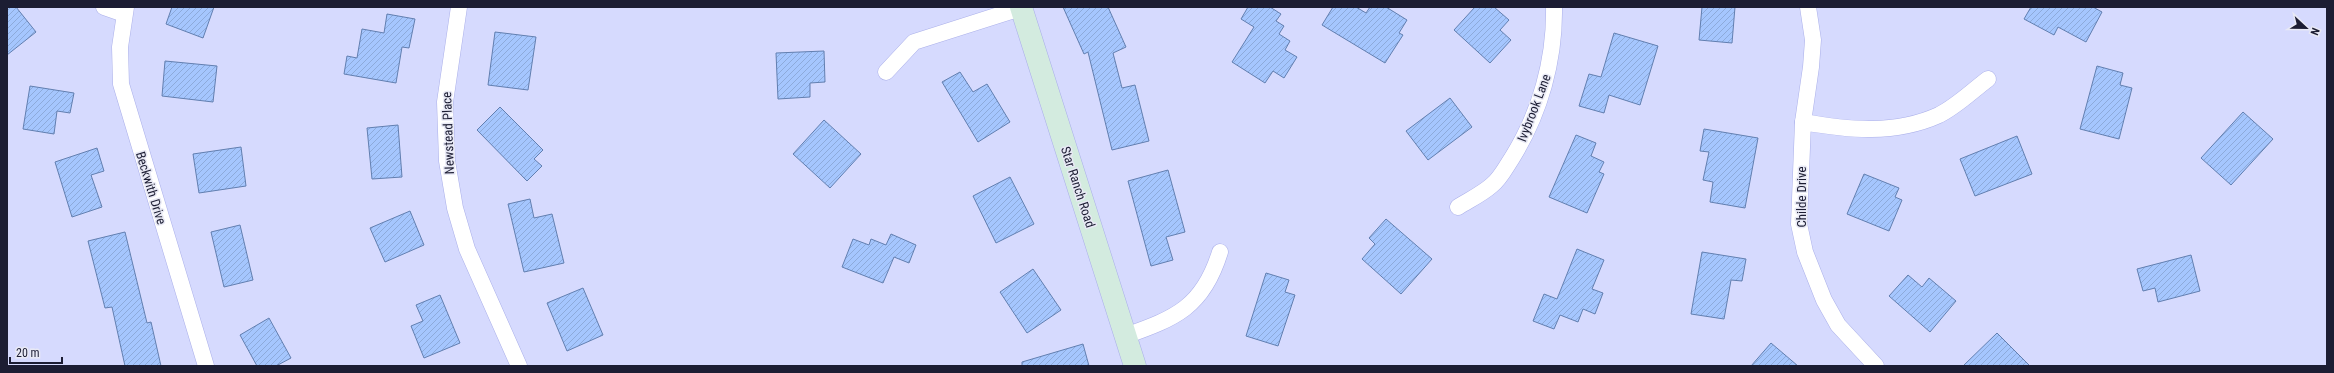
<svg xmlns="http://www.w3.org/2000/svg" width="2334" height="373" font-family="'Roboto Condensed',sans-serif">
<style>
.building{fill:url(#building-hatch);stroke:#627fb0}
.lines{fill:none;stroke-linecap:round;stroke-linejoin:round}
.street-casing{stroke:#aaafe9;stroke-width:17}
.secondary-casing{stroke:#aaafe9;stroke-width:23}
.street{stroke:#fff;stroke-width:16}
.secondary{stroke:#d3ebdf;stroke-width:22}
.labels{text-anchor:middle;dominant-baseline:central;stroke-width:3;stroke-linejoin:round;paint-order:stroke}
.street-label{font-size:13px;fill:#1c1d33;stroke:#e8e9f5}
</style>
<defs>
<pattern id="building-hatch" width="6" height="6" patternUnits="userSpaceOnUse"><rect width="6" height="6" fill="#a5c6fe"/><path d="M-1 1l2-2M0 6l6-6M5 7l2-2" fill="none" stroke="#8daada"/></pattern>
</defs>
<rect width="100%" height="100%" fill="#d6dafe"/>
<g class="building">
<polygon points="7,7 16,7 36,32 7,55"/>
<polygon points="172,7 214,7 203,38 166,24"/>
<polygon points="1063,7 1108,7 1126,47 1113,53 1122,88 1135,85 1149,141 1112,150 1088,52 1084,54"/>
<polygon points="1248,7 1270,7 1281,14 1276,21 1284,26 1279,34 1290,41 1285,50 1297,57 1284,78 1273,71 1265,83 1232,62 1254,27 1241,19"/>
<polygon points="1333,7 1356,7 1366,13 1370,7 1386,7 1407,20 1399,33 1403,35 1385,63 1322,25"/>
<polygon points="1475,7 1494,7 1509,20 1500,30 1511,40 1490,63 1454,30"/>
<polygon points="1702,7 1735,7 1732,43 1699,40"/>
<polygon points="2031,7 2093,7 2102,12 2086,42 2058,27 2054,35 2024,19"/>
<polygon points="387,14 415,19 409,48 402,47 396,83 344,74 347,56 357,58 362,29 384,33"/>
<polygon points="495,32 536,37 528,90 488,85"/>
<polygon points="1614,33 1658,46 1640,105 1609,95 1604,113 1579,106 1589,74 1601,77"/>
<polygon points="824,51 825,82 810,83 810,97 778,99 776,53"/>
<polygon points="165,61 217,66 213,102 162,96"/>
<polygon points="2097,66 2123,73 2120,85 2132,88 2119,139 2080,129"/>
<polygon points="960,72 973,92 987,84 1010,122 978,142 942,82"/>
<polygon points="30,86 74,93 70,113 57,111 54,134 23,129"/>
<polygon points="1450,98 1472,127 1428,160 1406,131"/>
<polygon points="500,107 543,150 534,159 542,166 527,181 477,130"/>
<polygon points="2243,112 2273,139 2231,185 2201,158"/>
<polygon points="824,120 861,154 830,188 793,154"/>
<polygon points="398,125 402,177 372,179 367,128"/>
<polygon points="1704,129 1758,138 1745,208 1710,202 1713,182 1703,180 1709,152 1700,151"/>
<polygon points="1576,135 1596,143 1591,156 1604,162 1599,172 1604,174 1587,213 1549,197"/>
<polygon points="2017,136 2032,174 1975,196 1960,159"/>
<polygon points="241,147 246,186 199,193 193,154"/>
<polygon points="97,148 104,171 91,175 102,207 72,217 55,162"/>
<polygon points="1168,170 1185,232 1166,237 1173,260 1151,266 1128,181"/>
<polygon points="1864,174 1899,188 1895,197 1902,200 1889,231 1847,214"/>
<polygon points="1010,177 1034,224 996,243 973,196"/>
<polygon points="530,199 534,218 552,214 564,263 524,272 508,204"/>
<polygon points="410,211 424,245 385,262 370,228"/>
<polygon points="1386,219 1432,259 1401,294 1362,259 1375,244 1369,238"/>
<polygon points="240,225 253,280 224,287 211,232"/>
<polygon points="125,232 147,323 151,322 161,366 125,366 112,307 105,308 88,241"/>
<polygon points="891,234 916,245 909,263 894,257 883,283 842,267 853,239 869,245 871,239 886,245"/>
<polygon points="1577,249 1604,260 1592,289 1603,293 1595,314 1583,309 1578,322 1560,315 1554,329 1533,321 1544,294 1557,299"/>
<polygon points="1702,252 1746,259 1742,281 1731,280 1724,319 1691,314"/>
<polygon points="2191,255 2200,291 2158,302 2155,288 2143,291 2137,269"/>
<polygon points="1033,269 1061,310 1027,333 1000,292"/>
<polygon points="1266,273 1289,280 1285,292 1295,295 1278,346 1246,336"/>
<polygon points="1908,275 1922,287 1929,278 1956,301 1930,332 1889,296"/>
<polygon points="583,288 603,335 567,351 547,303"/>
<polygon points="440,295 460,343 424,358 411,326 423,321 416,305"/>
<polygon points="269,318 291,358 276,366 257,366 240,335"/>
<polygon points="1997,333 2030,366 1963,366"/>
<polygon points="1771,343 1798,366 1751,366"/>
<polygon points="1083,344 1089,366 1022,366 1022,362"/>
</g>
<g class="lines">
<g class="street-casing">
<g id="street">
<polyline points="104,7 124,14"/>
<polyline points="126,7 120,47 121,84 206,366"/>
<polyline points="459,7 445,102 447,161 455,208 467,249 519,366"/>
<polyline points="1808,7 1813,40 1811,67 1803,122 1799,224 1805,252 1824,300 1838,325 1876,366"/>
<polyline points="886,72 914,42 1021,8"/>
<path d="M1803,122c45,8 92,13 136,-7 18,-9 33,-24 49,-36"/>
<path d="M1458,207c11,-7 24,-13 34,-22 8,-6 14,-18 20,-27 28,-45 43,-98 42,-151"/>
<path d="M1125,336c51,-18 78,-29 95,-84"/>
</g>
</g>
<g class="secondary-casing">
<polyline id="secondary" points="1021,7 1135,366"/>
</g>
<use href="#street" class="street"/>
<use href="#secondary" class="secondary"/>
</g>
<g class="labels">
<g class="street-label">
<text transform="translate(1534 108) rotate(-69)">Ivybrook Lane</text>
<text transform="translate(448 133) rotate(-92)">Newstead Place</text>
<text transform="translate(1078 187) rotate(72)">Star Ranch Road</text>
<text transform="translate(151 188) rotate(73)">Beckwith Drive</text>
<text transform="translate(1801 197) rotate(-90)">Childe Drive</text>
</g>
</g>
<rect width="2334" height="373" fill="none" stroke="#1c1d33" stroke-width="16"/>
<g transform="translate(2306 28) rotate(112)" stroke="#e8e9f5" stroke-width="3" paint-order="stroke">
<path d="M0-3L7 15L0 10L-7 15Z" fill="#1c1d33"/>
<text y="-6" font-size="11" font-weight="bold" text-anchor="middle" fill="#1c1d33">N</text>
</g>
<path d="M10 357v6h52v-6" fill="none" stroke="#1c1d33" stroke-width="2"/>
<text x="16" y="357" font-size="12" fill="#1c1d33" stroke="#e8e9f5" stroke-width="3" paint-order="stroke">20 m</text>
</svg>
